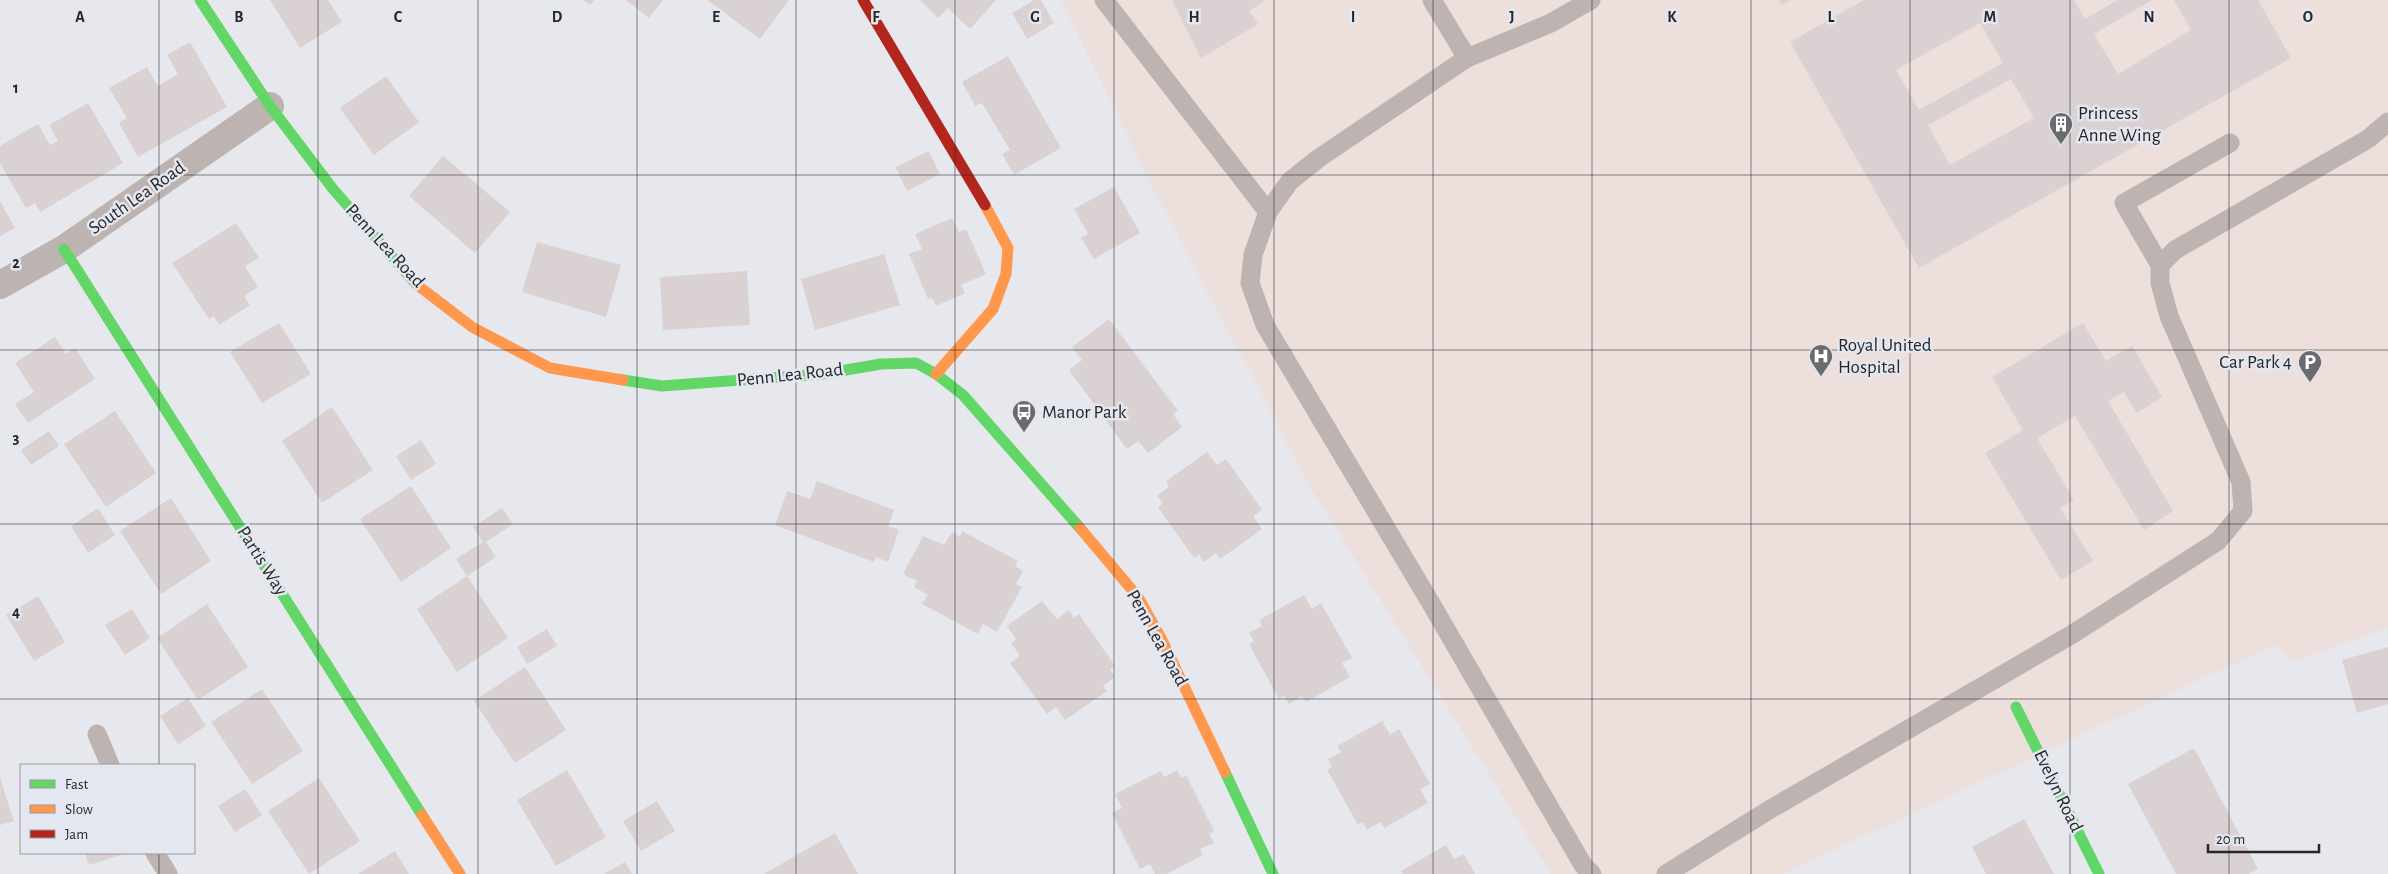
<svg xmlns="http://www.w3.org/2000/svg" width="2388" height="874" font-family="'Alegreya Sans',sans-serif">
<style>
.medical{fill:#ecdfdc}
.building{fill:#dad1d3;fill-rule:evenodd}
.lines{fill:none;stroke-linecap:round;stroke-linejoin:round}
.lane{stroke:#bdb3b0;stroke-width:19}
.street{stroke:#bdb3b0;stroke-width:28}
.fast{stroke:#63d668;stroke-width:11}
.slow{stroke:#ff974d;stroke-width:11}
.jam{stroke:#b3261e;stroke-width:11}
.grid{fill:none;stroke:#26272b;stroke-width:1;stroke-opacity:0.55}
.labels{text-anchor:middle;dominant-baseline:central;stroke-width:5;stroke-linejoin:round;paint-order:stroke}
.poi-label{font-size:19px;fill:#26272b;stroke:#e4e6f0;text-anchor:start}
.street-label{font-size:19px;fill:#26272b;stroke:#e4e6f0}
.grid-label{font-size:16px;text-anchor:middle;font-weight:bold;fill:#26272b;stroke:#e4e6f0;stroke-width:5;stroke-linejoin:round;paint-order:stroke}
</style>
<rect width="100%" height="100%" fill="#e7e8ed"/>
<polygon class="medical" points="1061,0 2388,0 2388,628 2293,662 2275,645 1783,874 1551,874 1310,487 1150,183"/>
<g class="building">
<polygon points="270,0 328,0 342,22 300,48"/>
<polygon points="583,0 594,0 590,5"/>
<polygon points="626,0 663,0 649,18"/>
<polygon points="707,0 789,0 760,39"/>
<polygon points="920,0 996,0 970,29 948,8 938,18"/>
<polygon points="1034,0 1041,0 1054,23 1027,39 1012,13"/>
<polygon points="1172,0 1263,0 1264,1 1249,11 1258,24 1201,58"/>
<polygon points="1779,0 1791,0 1782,5"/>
<path d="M1864,0h210l11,19 33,-19h34l-58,34 24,40 73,-44 -17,-30h84l33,58 -372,210 -129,-226zM1980,23l23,40 -84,47 -23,-40zM2011,79l23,39 -84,47 -22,-40z"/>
<polygon points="190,42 227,107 138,157 119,123 127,118 109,88 147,67 158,86 178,74 167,55"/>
<polygon points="1008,56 1061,148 1014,175 1002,154 1010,150 982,103 975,106 962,82"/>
<polygon points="386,76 419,122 374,155 340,108"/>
<polygon points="88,103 123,163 40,212 35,203 26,208 0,163 0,146 38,124 50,145 58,141 49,125"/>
<polygon points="929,151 940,174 907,191 895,167"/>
<polygon points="443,156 510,212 475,253 409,196"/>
<polygon points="1114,187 1140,233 1094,259 1081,238 1088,234 1074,209"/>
<polygon points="0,201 15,228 0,236"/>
<polygon points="952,218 959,232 966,229 986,274 961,285 965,293 936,306 932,298 928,299 909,254 922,249 915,234"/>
<polygon points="236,223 259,258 245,266 258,287 244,296 250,305 219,325 214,316 209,319 172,263"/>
<polygon points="537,242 621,265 606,317 522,292"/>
<polygon points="884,254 900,305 815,330 801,279"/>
<polygon points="747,271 750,325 663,330 660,277"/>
<polygon points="1109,319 1178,411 1173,414 1182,427 1148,453 1138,441 1127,449 1069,370 1082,360 1072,347"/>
<polygon points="279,323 311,374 262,403 230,352"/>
<polygon points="2083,323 2106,361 2132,346 2162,397 2137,413 2124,392 2108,401 2173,511 2144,530 2075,416 2037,438 2074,500 2060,508 2093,561 2061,580 1985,453 2023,430 1992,377"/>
<polygon points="55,337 66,354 75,348 95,379 28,423 15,404 34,392 15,363"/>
<polygon points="332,407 373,470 322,503 282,441"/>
<polygon points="115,411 156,473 106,507 64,444"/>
<polygon points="49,431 59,446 31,465 21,450"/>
<polygon points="421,440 436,464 411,480 396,456"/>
<polygon points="1207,452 1217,465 1226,459 1262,510 1253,516 1262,529 1220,559 1216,553 1204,562 1199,554 1194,558 1158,507 1163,503 1157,496 1169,487 1166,481"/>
<polygon points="817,481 894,510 888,526 899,530 888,562 876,557 874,562 775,525 787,491 810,499"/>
<polygon points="411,486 451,548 401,582 360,519"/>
<polygon points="171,498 211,561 161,594 120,531"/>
<polygon points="98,508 115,535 88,553 71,526"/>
<polygon points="502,508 513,524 486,542 496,557 467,576 456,559 483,542 473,527"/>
<polygon points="962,531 1018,561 1015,566 1023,571 1016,584 1022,587 997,632 983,624 978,634 922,604 928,595 914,587 917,581 903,574 923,536 944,545 952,532 960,537"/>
<polygon points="467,576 508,638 457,672 417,609"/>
<polygon points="1304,595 1312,609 1321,603 1352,658 1342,663 1350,677 1306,702 1302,696 1289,704 1284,696 1279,699 1249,644 1254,641 1249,633 1262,626 1259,620"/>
<polygon points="38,596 65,642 34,661 6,615"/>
<polygon points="1042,601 1057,619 1069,610 1074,618 1079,614 1115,666 1110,669 1115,677 1103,686 1107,691 1065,720 1056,707 1047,714 1010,663 1020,656 1011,643 1016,639 1007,626"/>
<polygon points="207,604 248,667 198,700 157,638"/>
<polygon points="132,609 150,638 125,655 105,625"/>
<polygon points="547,629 557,646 527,664 517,647"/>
<polygon points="2388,647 2388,704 2357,713 2342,660"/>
<polygon points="525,667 566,730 515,763 474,701"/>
<polygon points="262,689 303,751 252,784 211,722"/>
<polygon points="188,698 206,726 178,744 160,716"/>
<polygon points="1382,721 1390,735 1399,729 1430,784 1420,789 1428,803 1384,828 1380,822 1367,830 1363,822 1358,825 1327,770 1332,767 1328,759 1341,752 1337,746"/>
<polygon points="2194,748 2258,869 2248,874 2176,874 2128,784"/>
<polygon points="567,770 606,837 556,866 517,800"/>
<polygon points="1177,770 1181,778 1186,775 1214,831 1209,834 1214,843 1200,849 1203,855 1167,874 1155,874 1150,864 1140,869 1112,813 1122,808 1115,794 1161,771 1164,777"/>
<polygon points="0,778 14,821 0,825"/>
<polygon points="319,778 360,841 309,874 268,811"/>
<polygon points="245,789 262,815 235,832 218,806"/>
<polygon points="657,801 675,831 641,851 623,821"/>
<polygon points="2024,819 2054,874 1986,874 1972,847"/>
<polygon points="835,833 858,874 764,874"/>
<polygon points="1446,845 1454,859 1464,854 1475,874 1403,874 1401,871"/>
<polygon points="395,851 409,874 358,874"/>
<polygon points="85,853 127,853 89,865"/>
<polygon points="625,862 632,874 604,874"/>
</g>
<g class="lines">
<g class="lane">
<polyline points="1104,0 1268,212"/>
<polyline points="1432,0 1467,58"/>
<polyline points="1591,0 1551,23 1467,58 1319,158 1290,181 1268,212 1253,255 1250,283 1265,325 1429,600 1583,865 1592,874"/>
<polyline points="2160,265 2124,203 2230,143"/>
<polyline points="97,734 110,765"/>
<polyline points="155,853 168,874"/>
<polyline points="1666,874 1769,810 2071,635 2218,541 2243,511 2241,482 2169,316 2160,283 2160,265 2175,250 2368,139 2388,122"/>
</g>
<polyline class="street" points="0,285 64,249 270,106"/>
<g class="fast">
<polyline points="200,0 270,106 333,189 416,284"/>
<polyline points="64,249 422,815"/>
<polyline points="623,380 662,386 822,374 881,364 916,363 936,374 963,395 1080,528"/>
<polyline points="2016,707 2099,874"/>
<polyline points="1225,772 1273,874"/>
</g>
<g class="slow">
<polyline points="416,284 472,327 550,368 623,380"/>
<polyline points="936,374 993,309 1006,274 1008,248 985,205"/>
<polyline points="1080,528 1138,597 1162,640 1225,772"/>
<polyline points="422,815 460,874"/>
</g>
<polyline class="jam" points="863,0 985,205"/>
</g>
<path class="grid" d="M159,0v765M318,0v874M478,0v874M637,0v874M796,0v874M955,0v874M1114,0v874M1274,0v874M1433,0v874M1592,0v874M1751,0v874M1910,0v874M2070,0v874M2229,0v874M0,175h2388M0,350h2388M0,524h2388M0,699h2388M159,853v21"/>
<defs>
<g id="building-pin" transform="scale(1.25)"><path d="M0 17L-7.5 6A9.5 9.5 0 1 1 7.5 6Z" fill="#6a6b6f" stroke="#e4e6f0"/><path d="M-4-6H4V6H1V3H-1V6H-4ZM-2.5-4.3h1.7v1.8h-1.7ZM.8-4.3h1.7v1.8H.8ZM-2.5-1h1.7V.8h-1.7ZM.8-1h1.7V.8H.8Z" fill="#fff"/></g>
<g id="hospital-pin" transform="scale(1.25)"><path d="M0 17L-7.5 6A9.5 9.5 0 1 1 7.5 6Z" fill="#6a6b6f" stroke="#e4e6f0"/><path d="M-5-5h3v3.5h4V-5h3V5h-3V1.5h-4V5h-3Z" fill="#fff"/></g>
<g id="parking-pin" transform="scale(1.25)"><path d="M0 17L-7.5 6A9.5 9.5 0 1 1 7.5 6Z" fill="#6a6b6f" stroke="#e4e6f0"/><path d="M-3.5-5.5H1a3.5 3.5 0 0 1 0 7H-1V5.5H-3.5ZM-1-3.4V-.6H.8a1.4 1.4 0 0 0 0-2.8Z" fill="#fff"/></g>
<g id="bus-pin" transform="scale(1.25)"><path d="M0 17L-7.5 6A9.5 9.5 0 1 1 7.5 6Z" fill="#6a6b6f" stroke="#e4e6f0"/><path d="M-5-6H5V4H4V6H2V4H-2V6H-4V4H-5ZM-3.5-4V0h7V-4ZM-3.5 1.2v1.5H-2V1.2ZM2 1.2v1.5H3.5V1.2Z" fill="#fff"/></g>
</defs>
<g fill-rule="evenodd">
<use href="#building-pin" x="2061" y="124"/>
<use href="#hospital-pin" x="1821" y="356"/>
<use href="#parking-pin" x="2310" y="362"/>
<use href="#bus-pin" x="1024" y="412"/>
</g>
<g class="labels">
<g class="poi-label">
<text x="2078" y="113">Princess<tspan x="2078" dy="22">Anne Wing</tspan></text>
<text x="1838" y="345">Royal United<tspan x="1838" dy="22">Hospital</tspan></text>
<text x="2292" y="362" text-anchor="end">Car Park 4</text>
<text x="1042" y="412">Manor Park</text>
</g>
<g class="street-label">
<text transform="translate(137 198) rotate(-35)">South Lea Road</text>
<text transform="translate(385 246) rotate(47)">Penn Lea Road</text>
<text transform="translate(790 375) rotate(-6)">Penn Lea Road</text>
<text transform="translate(262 561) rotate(58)">Partis Way</text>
<text transform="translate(1157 638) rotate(61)">Penn Lea Road</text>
<text transform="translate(2058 791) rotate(64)">Evelyn Road</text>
</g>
</g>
<g class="grid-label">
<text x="80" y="22">A</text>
<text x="239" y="22">B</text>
<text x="398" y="22">C</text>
<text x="557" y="22">D</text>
<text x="716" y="22">E</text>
<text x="876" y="22">F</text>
<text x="1035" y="22">G</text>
<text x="1194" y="22">H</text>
<text x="1353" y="22">I</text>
<text x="1512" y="22">J</text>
<text x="1672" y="22">K</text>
<text x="1831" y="22">L</text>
<text x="1990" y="22">M</text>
<text x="2149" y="22">N</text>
<text x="2308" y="22">O</text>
<text x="16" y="93">1</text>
<text x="16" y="268">2</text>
<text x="16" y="443">3</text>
<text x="16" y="617">4</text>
</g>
<rect x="20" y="764" width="175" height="90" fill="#e4e6f0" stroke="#989aa1"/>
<rect x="30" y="780" width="25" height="8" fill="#63d668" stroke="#989aa1"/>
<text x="65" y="789" font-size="15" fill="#26272b">Fast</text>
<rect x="30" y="805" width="25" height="8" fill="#ff974d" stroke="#989aa1"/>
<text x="65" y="814" font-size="15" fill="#26272b">Slow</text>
<rect x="30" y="830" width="25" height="8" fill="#b3261e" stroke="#989aa1"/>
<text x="65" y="839" font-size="15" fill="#26272b">Jam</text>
<path d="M2208 844v8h111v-8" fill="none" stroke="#26272b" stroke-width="2.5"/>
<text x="2216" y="844" font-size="15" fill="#26272b" stroke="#e4e6f0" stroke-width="4" paint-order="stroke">20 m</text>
</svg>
